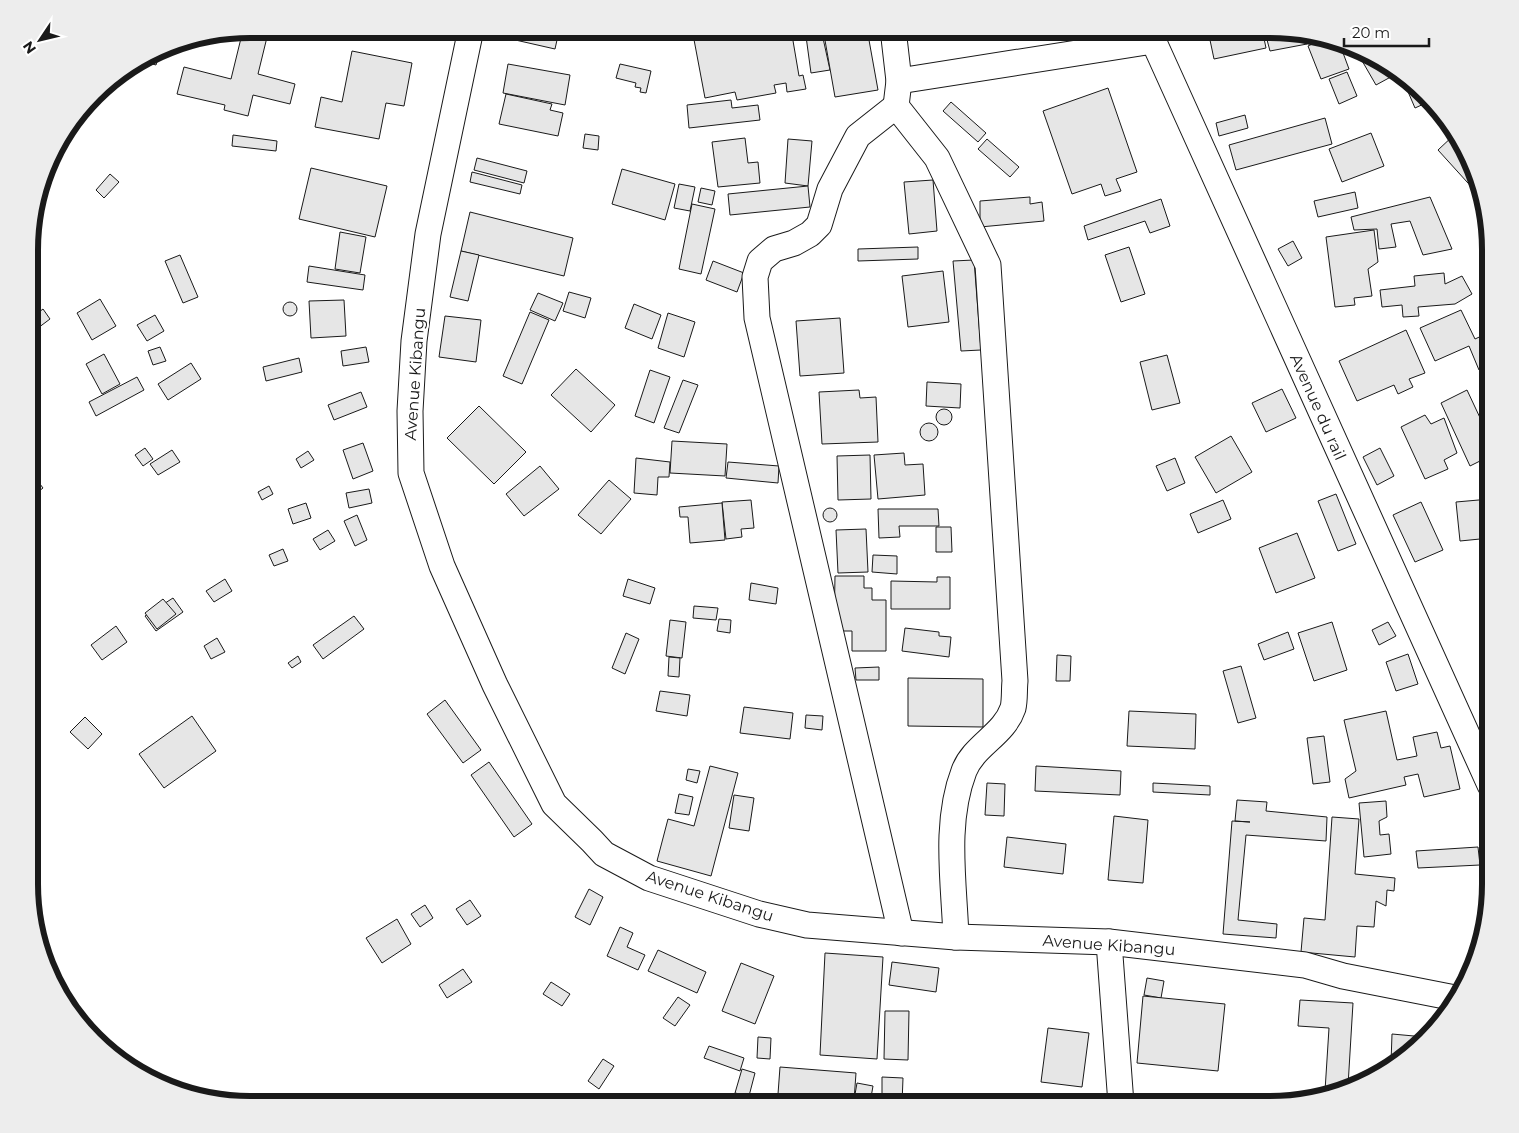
<svg xmlns="http://www.w3.org/2000/svg" width="1519" height="1133" font-family="Montserrat,sans-serif">
<style>
.building{fill:#e6e6e6;stroke:#1a1a1a}
.lines{fill:none;stroke-linecap:round;stroke-linejoin:round}
.street-casing{stroke:#1a1a1a;stroke-width:27}
.street{stroke:#fff;stroke-width:25}
.labels{text-anchor:middle;dominant-baseline:central;stroke-width:4;stroke-linejoin:round;paint-order:stroke}
.street-label{font-size:16px;fill:#1a1a1a;stroke:#fff}
.rim{fill:none;stroke:#1a1a1a;stroke-width:6}
</style>
<rect width="100%" height="100%" fill="#fff"/>
<g class="building">
<polygon points="269,29 258,74 295,84 290,104 253,95 248,116 224,110 225,105 177,94 184,67 231,79 243,30"/>
<polygon points="513,29 559,31 555,49 511,39"/>
<polygon points="692,29 791,29 799,76 803,75 806,89 787,92 786,83 774,85 776,93 737,100 735,92 705,98"/>
<polygon points="805,29 821,29 830,70 811,73"/>
<polygon points="823,29 867,29 878,90 835,97"/>
<polygon points="1262,29 1266,48 1214,59 1210,40"/>
<polygon points="1290,31 1305,34 1307,44 1270,51 1266,36"/>
<polygon points="1317,37 1339,42 1349,69 1321,79 1308,46 1319,41"/>
<polygon points="1361,50 1398,73 1376,85 1357,52"/>
<polygon points="160,51 156,65 142,61"/>
<polygon points="352,51 412,63 404,106 386,103 379,139 315,127 321,97 342,102"/>
<polygon points="508,64 570,75 565,105 503,93"/>
<polygon points="620,64 651,71 646,93 640,92 641,88 635,87 636,83 616,78"/>
<polygon points="130,68 132,69 127,80 120,76"/>
<polygon points="1347,72 1357,96 1339,104 1329,79"/>
<polygon points="1415,83 1426,103 1415,108 1406,87"/>
<polygon points="1108,88 1137,172 1116,179 1121,191 1105,196 1101,184 1072,194 1043,111"/>
<polygon points="506,94 552,104 550,110 563,113 558,136 499,124"/>
<polygon points="731,100 732,108 758,105 760,120 689,128 687,105"/>
<polygon points="951,102 986,133 978,142 943,111"/>
<polygon points="1245,115 1248,128 1219,136 1216,123"/>
<polygon points="1325,118 1332,144 1236,170 1229,145"/>
<polygon points="1371,133 1384,166 1342,182 1329,149"/>
<polygon points="585,134 599,136 598,150 583,148"/>
<polygon points="233,135 277,141 276,151 232,146"/>
<polygon points="1454,135 1468,152 1477,193 1438,150"/>
<polygon points="745,138 748,163 758,162 760,183 718,187 712,142"/>
<polygon points="788,139 812,141 808,186 785,183"/>
<polygon points="987,139 1019,167 1010,177 978,149"/>
<polygon points="477,158 527,171 524,183 474,170"/>
<polygon points="311,168 387,186 375,237 299,219"/>
<polygon points="622,169 675,184 665,220 612,204"/>
<polygon points="472,172 522,185 520,194 470,182"/>
<polygon points="110,174 119,182 104,198 96,190"/>
<polygon points="933,180 937,231 909,234 904,182"/>
<polygon points="679,184 695,187 690,211 674,208"/>
<polygon points="808,186 810,207 730,215 728,194"/>
<polygon points="701,188 715,191 712,205 698,202"/>
<polygon points="1355,192 1358,208 1318,217 1314,201"/>
<polygon points="1030,197 1030,204 1042,202 1044,221 980,227 980,201"/>
<polygon points="1430,197 1452,249 1423,255 1410,221 1391,224 1396,247 1379,249 1377,229 1354,230 1351,217"/>
<polygon points="1161,199 1170,226 1150,233 1145,221 1088,240 1084,226"/>
<polygon points="692,204 715,209 701,274 679,269"/>
<polygon points="470,212 573,238 564,276 461,251"/>
<polygon points="1374,230 1378,262 1368,269 1372,296 1354,298 1355,305 1335,307 1326,237"/>
<polygon points="340,232 366,237 360,273 335,269"/>
<polygon points="1293,241 1302,258 1288,266 1278,249"/>
<polygon points="918,247 918,259 858,261 858,249"/>
<polygon points="1129,247 1145,294 1121,302 1105,255"/>
<polygon points="461,251 479,255 468,301 450,297"/>
<polygon points="180,255 198,297 183,303 165,261"/>
<polygon points="974,260 981,350 961,351 953,261"/>
<polygon points="713,261 744,273 737,292 706,280"/>
<polygon points="309,266 365,275 363,290 307,282"/>
<polygon points="943,271 949,322 908,327 902,276"/>
<polygon points="1444,273 1445,284 1462,276 1472,294 1455,304 1418,307 1419,316 1403,317 1402,305 1382,307 1380,290 1415,286 1414,276"/>
<polygon points="569,292 591,298 585,318 563,311"/>
<polygon points="538,293 563,303 555,321 530,310"/>
<polygon points="100,299 116,326 92,340 77,313"/>
<polygon points="344,300 346,336 311,338 309,301"/>
<circle cx="290" cy="309" r="7"/>
<polygon points="634,304 661,315 652,339 625,328"/>
<polygon points="43,309 50,319 38,328 31,318"/>
<polygon points="1461,310 1475,339 1488,333 1490,337 1490,365 1479,370 1469,346 1435,361 1420,328"/>
<polygon points="530,312 549,320 522,384 503,376"/>
<polygon points="668,313 695,322 684,357 658,348"/>
<polygon points="155,315 164,331 147,341 137,325"/>
<polygon points="445,316 481,320 476,362 439,357"/>
<polygon points="840,318 844,373 800,376 796,321"/>
<polygon points="1406,330 1425,373 1409,379 1413,387 1398,394 1394,385 1357,401 1339,361"/>
<polygon points="160,347 166,361 153,365 148,351"/>
<polygon points="366,347 369,362 343,366 341,351"/>
<polygon points="104,354 120,384 102,394 86,364"/>
<polygon points="1167,355 1180,403 1152,410 1140,362"/>
<polygon points="299,358 302,372 266,381 263,367"/>
<polygon points="191,363 201,379 168,400 158,384"/>
<polygon points="576,369 615,405 591,432 551,395"/>
<polygon points="650,370 670,377 654,423 635,416"/>
<polygon points="137,377 144,390 96,416 89,402"/>
<polygon points="683,380 698,385 679,433 664,428"/>
<polygon points="927,382 961,384 960,408 926,406"/>
<polygon points="1282,389 1296,418 1266,432 1252,403"/>
<polygon points="859,390 860,398 876,397 878,442 822,444 819,392"/>
<polygon points="1467,390 1490,439 1490,456 1470,466 1441,403"/>
<polygon points="361,392 367,407 334,420 328,405"/>
<polygon points="479,406 526,452 494,484 447,438"/>
<circle cx="944" cy="417" r="8"/>
<polygon points="1425,415 1431,424 1444,418 1457,453 1444,460 1448,469 1425,479 1401,427"/>
<circle cx="929" cy="432" r="9"/>
<polygon points="1231,436 1252,472 1216,493 1195,457"/>
<polygon points="672,441 727,444 725,476 670,473"/>
<polygon points="363,443 373,471 353,479 343,450"/>
<polygon points="145,448 153,459 143,466 135,455"/>
<polygon points="1380,448 1394,476 1377,485 1363,457"/>
<polygon points="172,450 180,462 158,475 150,464"/>
<polygon points="308,451 314,460 301,468 296,459"/>
<polygon points="904,453 905,465 923,464 925,495 878,499 874,455"/>
<polygon points="870,455 871,499 838,500 837,456"/>
<polygon points="636,458 670,462 669,477 658,477 657,495 634,493"/>
<polygon points="1175,458 1185,483 1167,491 1156,466"/>
<polygon points="728,462 779,466 778,483 726,478"/>
<polygon points="540,466 559,489 524,516 506,494"/>
<polygon points="33,475 43,488 30,498 30,477"/>
<polygon points="609,480 631,499 601,534 578,515"/>
<polygon points="269,486 273,494 262,500 258,492"/>
<polygon points="369,489 372,503 349,508 346,493"/>
<polygon points="1336,494 1356,544 1338,551 1318,501"/>
<polygon points="1490,499 1490,538 1460,541 1456,502"/>
<polygon points="751,500 754,528 741,529 742,537 726,539 722,502"/>
<polygon points="1223,500 1231,519 1198,533 1190,514"/>
<polygon points="1421,502 1443,550 1415,562 1393,515"/>
<polygon points="306,503 311,518 293,524 288,509"/>
<polygon points="722,503 725,540 690,543 688,517 680,517 679,507"/>
<circle cx="830" cy="515" r="7"/>
<polygon points="878,509 938,509 939,526 899,526 900,537 879,538"/>
<polygon points="357,515 367,540 355,546 344,521"/>
<polygon points="936,527 951,527 952,552 936,552"/>
<polygon points="866,529 868,572 838,573 836,530"/>
<polygon points="328,530 335,541 320,550 313,539"/>
<polygon points="1297,533 1315,578 1276,593 1259,548"/>
<polygon points="30,540 40,557 30,562"/>
<polygon points="283,549 288,561 274,566 269,555"/>
<polygon points="873,555 897,556 897,574 872,572"/>
<polygon points="835,576 864,576 864,588 872,588 872,600 886,600 886,651 852,651 852,631 834,631"/>
<polygon points="937,577 950,577 950,609 891,609 891,581 937,582"/>
<polygon points="225,579 232,591 214,602 206,591"/>
<polygon points="628,579 655,588 650,604 623,596"/>
<polygon points="751,583 778,588 776,604 749,600"/>
<polygon points="173,598 183,612 156,631 145,616"/>
<polygon points="163,599 176,614 157,629 145,613"/>
<polygon points="694,606 718,608 716,620 693,618"/>
<polygon points="354,616 364,629 323,659 313,645"/>
<polygon points="719,619 731,620 730,633 717,631"/>
<polygon points="670,620 686,622 682,658 666,656"/>
<polygon points="1332,622 1347,670 1314,681 1298,633"/>
<polygon points="1388,622 1396,636 1379,645 1372,630"/>
<polygon points="116,626 127,642 102,660 91,645"/>
<polygon points="905,628 939,632 939,636 951,637 949,657 902,651"/>
<polygon points="1288,632 1294,649 1264,660 1258,644"/>
<polygon points="626,633 639,639 625,674 612,668"/>
<polygon points="217,638 225,652 211,659 204,646"/>
<polygon points="1408,654 1418,684 1396,691 1386,662"/>
<polygon points="1057,655 1071,656 1070,681 1056,681"/>
<polygon points="298,656 301,662 292,668 288,663"/>
<polygon points="669,657 680,658 679,677 668,676"/>
<polygon points="1241,666 1256,718 1238,723 1223,671"/>
<polygon points="879,667 879,680 856,680 855,668"/>
<polygon points="908,678 983,679 983,727 908,726"/>
<polygon points="660,691 690,695 687,716 656,711"/>
<polygon points="445,700 481,750 463,763 427,714"/>
<polygon points="744,707 793,713 790,739 740,733"/>
<polygon points="1129,711 1196,714 1195,749 1127,746"/>
<polygon points="1386,711 1397,760 1417,756 1413,737 1437,732 1441,748 1450,746 1460,789 1424,797 1418,774 1404,777 1406,785 1349,798 1345,779 1356,771 1344,720"/>
<polygon points="806,715 823,716 822,730 805,728"/>
<polygon points="192,716 216,751 164,788 139,754"/>
<polygon points="85,717 102,734 88,749 70,732"/>
<polygon points="1324,736 1330,782 1313,784 1307,738"/>
<polygon points="489,762 532,824 514,837 471,775"/>
<polygon points="710,766 738,773 711,876 657,861 668,819 694,826"/>
<polygon points="1036,766 1121,771 1120,795 1035,791"/>
<polygon points="688,769 700,771 697,783 686,780"/>
<polygon points="987,783 1005,784 1004,816 985,815"/>
<polygon points="1153,783 1210,786 1210,795 1153,792"/>
<polygon points="679,794 693,797 689,815 675,813"/>
<polygon points="734,795 754,798 749,831 729,828"/>
<polygon points="1237,800 1267,802 1266,811 1327,817 1326,841 1246,835 1238,920 1277,924 1276,938 1223,934 1232,821 1250,822 1235,821"/>
<polygon points="1386,801 1387,817 1379,821 1380,835 1389,834 1391,854 1364,857 1359,803"/>
<polygon points="1114,816 1148,820 1143,883 1108,880"/>
<polygon points="1332,817 1359,819 1355,874 1395,878 1394,891 1387,890 1386,906 1376,901 1374,927 1357,926 1355,957 1301,952 1304,918 1325,920"/>
<polygon points="1007,837 1066,844 1063,874 1004,867"/>
<polygon points="1478,847 1480,865 1418,868 1416,851"/>
<polygon points="589,889 603,897 590,925 575,917"/>
<polygon points="470,900 481,916 467,925 456,909"/>
<polygon points="425,905 433,918 420,927 411,914"/>
<polygon points="397,919 411,944 382,963 366,938"/>
<polygon points="620,927 633,933 627,947 645,955 638,970 607,956"/>
<polygon points="658,950 706,972 697,993 648,971"/>
<polygon points="825,953 883,957 877,1059 820,1055"/>
<polygon points="892,962 939,968 936,992 889,985"/>
<polygon points="741,963 774,976 755,1024 722,1011"/>
<polygon points="463,969 472,982 447,998 439,985"/>
<polygon points="1147,978 1164,981 1161,998 1144,995"/>
<polygon points="551,982 570,994 562,1006 543,994"/>
<polygon points="1143,996 1225,1004 1218,1071 1137,1063"/>
<polygon points="678,997 690,1005 675,1026 663,1018"/>
<polygon points="1300,1000 1353,1003 1348,1086 1325,1091 1329,1028 1298,1026"/>
<polygon points="885,1011 909,1011 908,1060 884,1059"/>
<polygon points="1048,1028 1089,1033 1082,1087 1041,1082"/>
<polygon points="1392,1034 1425,1037 1391,1063"/>
<polygon points="758,1037 771,1038 770,1059 757,1058"/>
<polygon points="709,1046 744,1058 740,1071 704,1058"/>
<polygon points="603,1059 614,1066 599,1089 588,1081"/>
<polygon points="780,1067 856,1073 854,1101 778,1094"/>
<polygon points="742,1069 755,1073 749,1096 735,1093"/>
<polygon points="882,1077 903,1078 902,1104 882,1104"/>
<polygon points="857,1083 873,1086 870,1103 854,1100"/>
<polygon points="834,1100 855,1104 834,1104"/>
</g>
<g class="lines">
<g class="street-casing">
<g id="street">
<polyline points="471,29 428,234 414,341 410,411 411,473 442,566 495,685 554,804 592,841 604,854 649,878 759,914 807,925 956,937 1109,942 1305,965 1343,976 1455,998"/>
<path d="M893,29l6,52 -3,25 41,52 51,107 27,416c-1,9 0,19 -2,27 -9,27 -39,37 -49,63 -20,52 -10,111 -8,166"/>
<polyline points="1148,29 1490,785"/>
<polyline points="899,81 1153,41"/>
<polyline points="896,106 858,136 830,189 819,225 810,234 794,243 774,249 760,261 755,277 757,318 901,933"/>
<polyline points="1109,942 1121,1104"/>
</g>
</g>
<use href="#street" class="street"/>
</g>
<g class="labels">
<g class="street-label">
<text transform="translate(415 374) rotate(-86)">Avenue Kibangu</text>
<text transform="translate(1318 407) rotate(66)">Avenue du rail</text>
<text transform="translate(710 896) rotate(18)">Avenue Kibangu</text>
<text transform="translate(1109 945) rotate(4)">Avenue Kibangu</text>
</g>
</g>
<path d="M0 0H1519V1133H0ZM250 38H1270A212 212 0 0 1 1482 250V884A212 212 0 0 1 1270 1096H250A212 212 0 0 1 38 884V250A212 212 0 0 1 250 38Z" fill="#ededed" fill-rule="evenodd"/>
<path class="rim" d="M250 38H1270A212 212 0 0 1 1482 250V884A212 212 0 0 1 1270 1096H250A212 212 0 0 1 38 884V250A212 212 0 0 1 250 38Z"/>
<g transform="translate(40 40) rotate(235)" stroke="#ffffff" stroke-width="4" paint-order="stroke">
<path d="M0-4L9 19L0 12L-9 19Z" fill="#1a1a1a"/>
<text y="-8" font-size="14" font-weight="bold" text-anchor="middle" fill="#1a1a1a">N</text>
</g>
<path d="M1344 38v8h85v-8" fill="none" stroke="#1a1a1a" stroke-width="2.5"/>
<text x="1352" y="38" font-size="15" fill="#1a1a1a" stroke="#ffffff" stroke-width="4" paint-order="stroke">20 m</text>
</svg>
